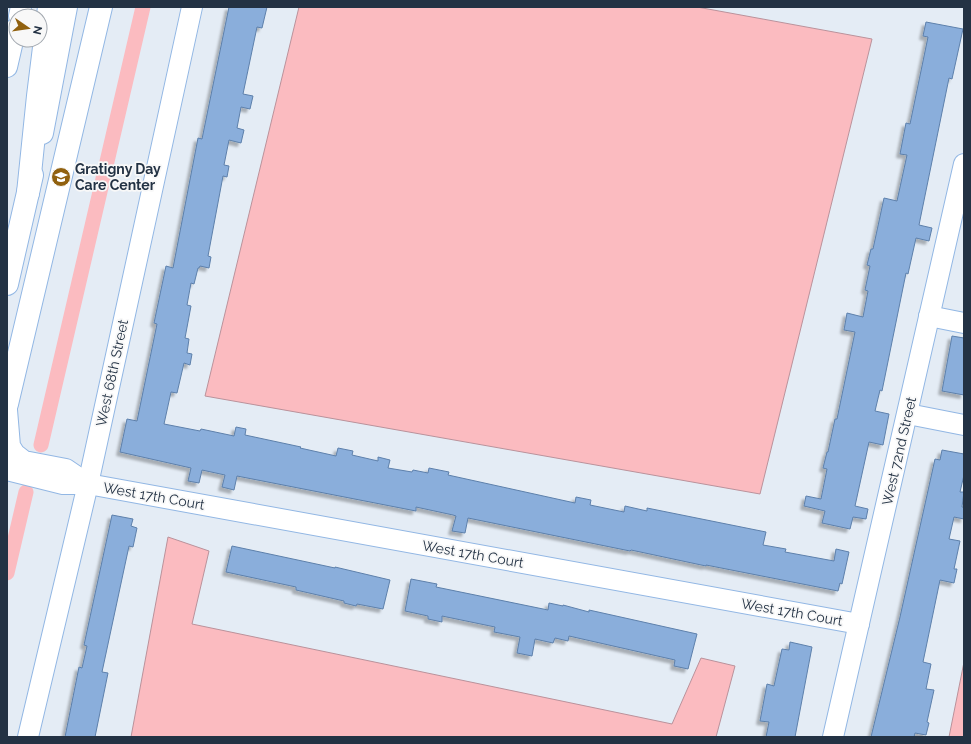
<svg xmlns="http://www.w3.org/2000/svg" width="971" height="744" font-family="Raleway,sans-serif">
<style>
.water{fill:#fbbbc0;stroke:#ba929b}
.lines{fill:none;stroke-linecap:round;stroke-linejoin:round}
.canal{stroke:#fbbbc0;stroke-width:15}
.building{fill:#8aaedb;stroke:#5d80ab;filter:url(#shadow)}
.minor-casing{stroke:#92b7e4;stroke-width:22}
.major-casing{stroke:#92b7e4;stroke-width:24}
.highway-casing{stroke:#92b7e4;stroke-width:24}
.minor{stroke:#fff;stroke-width:20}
.major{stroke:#fff;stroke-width:22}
.highway{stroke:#fff;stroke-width:22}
.labels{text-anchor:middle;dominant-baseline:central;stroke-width:3.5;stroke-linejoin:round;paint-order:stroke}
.poi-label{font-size:14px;font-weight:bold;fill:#233244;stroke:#f8f8f8;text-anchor:start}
.street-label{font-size:14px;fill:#233244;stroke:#f8f8f8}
</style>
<defs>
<filter id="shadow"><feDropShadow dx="-3.5" dy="3.5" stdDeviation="1" flood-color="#0004"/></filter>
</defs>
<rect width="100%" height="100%" fill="#e4ecf5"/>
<g class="water">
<polygon points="299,7 697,7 872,39 760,494 205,396"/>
<polygon points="168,537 209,551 192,624 672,724 701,658 735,666 716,737 131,737"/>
<polygon points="964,662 964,737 949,737"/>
</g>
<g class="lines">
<g class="canal">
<polyline points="41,445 143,7"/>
<polyline points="7,573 26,492"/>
</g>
</g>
<g class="building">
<polygon points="229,7 267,7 262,28 257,27 243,94 253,96 250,109 241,107 237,128 244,130 241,143 229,140 224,165 229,166 227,177 223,176 208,256 211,257 209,268 200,266 199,268 198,268 194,284 191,283 187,305 191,306 185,338 189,339 187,353 192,354 190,365 184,363 177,393 171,392 164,424 200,431 201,429 234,436 236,427 246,429 245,435 301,447 300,448 336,456 338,448 353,451 352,455 378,461 378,457 390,460 388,468 412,472 413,470 428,473 429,468 449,472 448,475 575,503 576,497 591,500 590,505 624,512 625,506 647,511 647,508 766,532 763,545 786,549 785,552 834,561 836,549 849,552 842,584 840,583 838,591 706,565 706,566 631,550 630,551 468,518 465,533 452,531 456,516 453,515 416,507 416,511 237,476 234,490 222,487 225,475 202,470 199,483 188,481 191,468 120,452 127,419 137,421 157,324 154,323 166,266 173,268 198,138 202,139"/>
<polygon points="926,22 963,29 952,79 949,78 919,225 932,228 929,241 916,238 908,274 906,273 882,391 880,390 875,411 889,414 883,445 869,442 855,506 868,509 866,519 853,517 850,529 822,523 825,511 804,506 806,496 821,499 827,469 823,468 827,452 828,452 835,419 837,419 855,332 844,330 847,313 863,317 868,291 865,290 870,266 867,265 871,249 873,249 884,198 897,201 907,155 900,154 906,123 910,124 928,37 923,36"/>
<polygon points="952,336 964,338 964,395 942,391"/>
<polygon points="942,450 964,454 964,475 960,492 964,492 962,507 964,507 964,519 954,517 949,539 960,541 954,569 957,569 954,583 940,580 923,662 931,664 926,689 934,690 927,722 929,723 926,735 915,733 914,737 871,737 900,617 935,459 940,460"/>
<polygon points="112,515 133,519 131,526 137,528 133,547 129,546 102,672 108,673 95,737 65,737 79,667 82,668 87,646 84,645"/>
<polygon points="232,546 335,568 335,567 390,580 383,609 357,604 356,606 344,603 344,601 296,590 296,587 226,572"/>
<polygon points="411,579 437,584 436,587 548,610 549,603 563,606 563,605 589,612 589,610 697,634 688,669 674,666 675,660 569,636 568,641 555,638 553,643 535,639 532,656 517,653 520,637 494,632 495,627 442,616 442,622 428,619 428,616 405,611"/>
<polygon points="790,642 812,647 795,737 766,737 769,722 760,721 767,684 774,686 782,649 789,650"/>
</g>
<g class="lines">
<g class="minor-casing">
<g id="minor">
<polyline points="19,16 21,7"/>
<polyline points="7,67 16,28"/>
<polyline points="929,316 964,323"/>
<polyline points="7,410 10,446 15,454 24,461 66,469 88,484"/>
<polyline points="908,414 964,425"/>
<polyline points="7,470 63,484 88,484 859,624"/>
<polyline points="28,737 88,484 192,7"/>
<polyline points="833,737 964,164"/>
</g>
</g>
<g class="major-casing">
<g id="major">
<polyline points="42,133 66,7"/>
<polyline points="7,284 32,175"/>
<polyline points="7,404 101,7"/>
</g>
</g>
<g class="highway-casing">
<polyline id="highway" points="28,193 38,96 49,7"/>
</g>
<use href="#minor" class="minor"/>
<use href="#major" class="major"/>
<use href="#highway" class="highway"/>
</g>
<defs>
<g id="school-disc" transform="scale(1)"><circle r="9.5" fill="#91610f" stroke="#f8f8f8"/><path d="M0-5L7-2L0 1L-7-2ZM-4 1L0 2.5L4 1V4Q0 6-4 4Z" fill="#fff"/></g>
</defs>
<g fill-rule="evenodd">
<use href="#school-disc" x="61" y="177"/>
</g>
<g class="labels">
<g class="poi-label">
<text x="75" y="169">Gratigny Day<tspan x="75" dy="16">Care Center</tspan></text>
</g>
<g class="street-label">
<text transform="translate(112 373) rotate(-78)">West 68th Street</text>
<text transform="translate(899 451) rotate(-77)">West 72nd Street</text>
<text transform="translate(154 496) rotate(10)">West 17th Court</text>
<text transform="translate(473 554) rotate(10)">West 17th Court</text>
<text transform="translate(792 612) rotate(10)">West 17th Court</text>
</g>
</g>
<rect width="971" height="744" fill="none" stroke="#233244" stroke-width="16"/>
<g transform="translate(28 28) rotate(103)"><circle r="19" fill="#f8f8f8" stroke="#a3a9b0"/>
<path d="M0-3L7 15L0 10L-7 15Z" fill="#91610f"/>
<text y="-6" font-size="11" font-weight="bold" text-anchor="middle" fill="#233244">N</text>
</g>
</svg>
